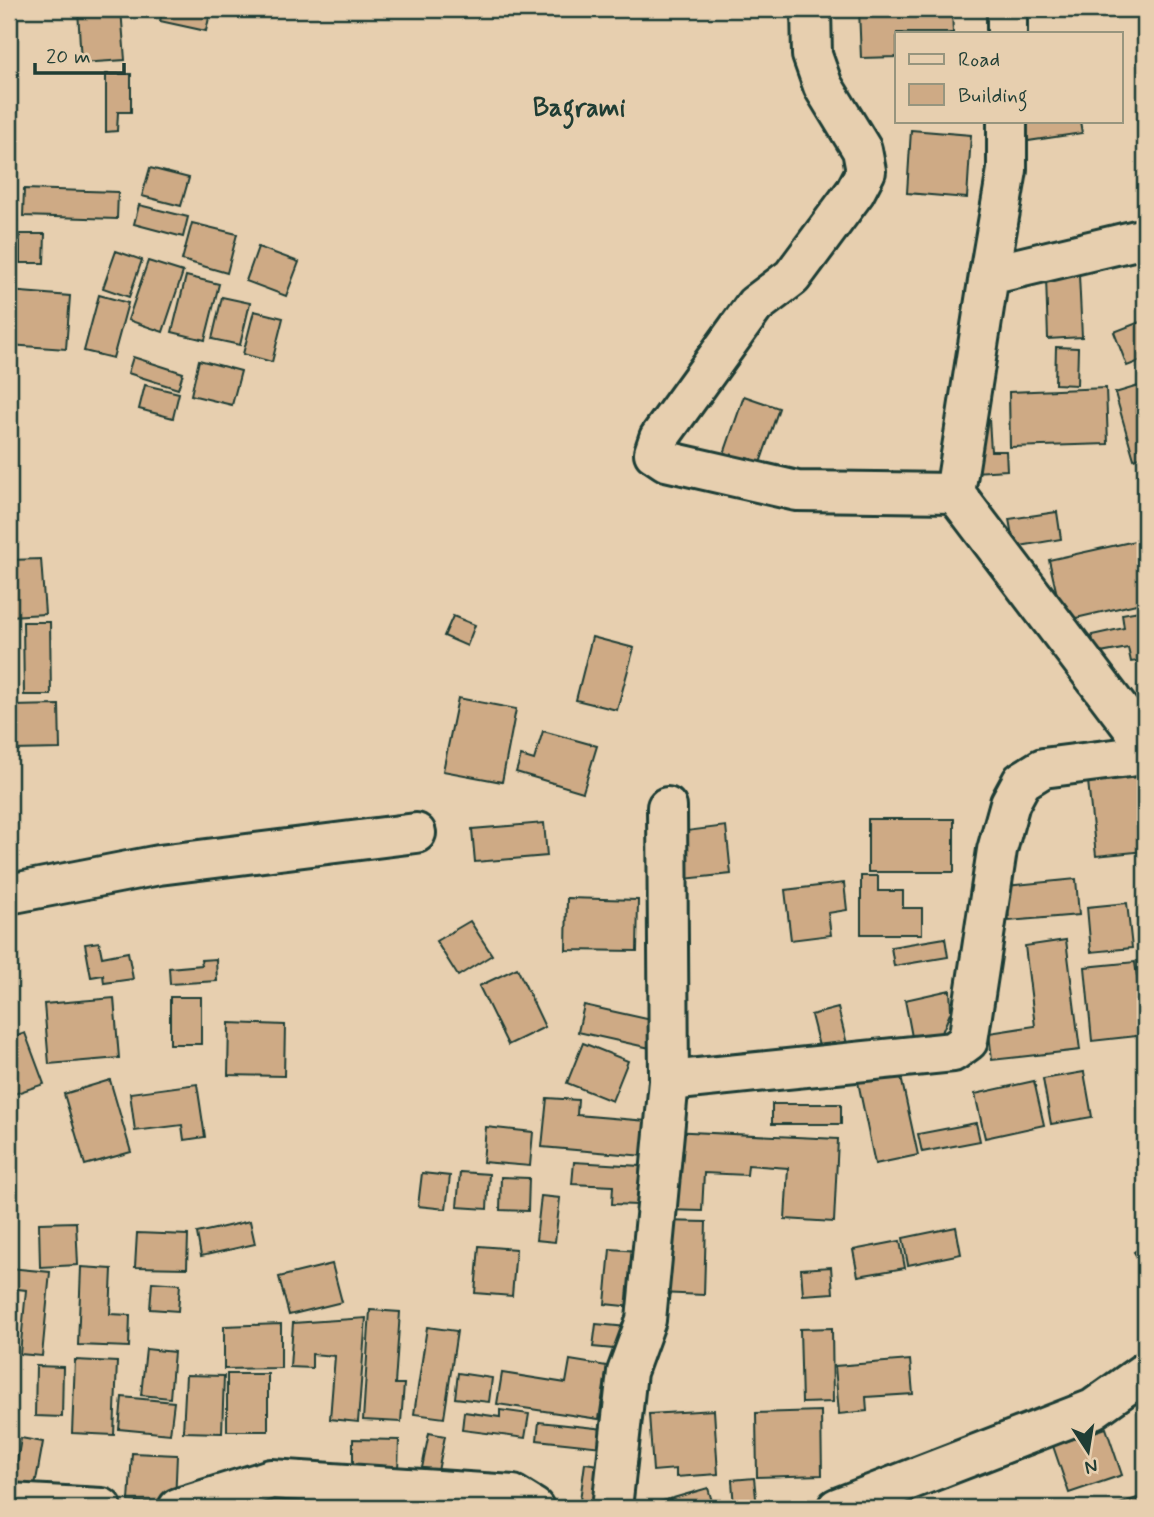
<svg xmlns="http://www.w3.org/2000/svg" width="1154" height="1517" font-family="Mynerve,sans-serif">
<style>
.building{fill:#ceaa85;stroke:#1f3d34;stroke-width:2}
.lines{fill:none;stroke-linecap:round;stroke-linejoin:round}
.minor-casing{stroke:#1f3d34;stroke-width:44}
.minor{stroke:#e7cfaf;stroke-width:38}
.labels{text-anchor:middle;dominant-baseline:central;stroke-width:5;stroke-linejoin:round;paint-order:stroke}
.quarter-label{font-size:26px;font-weight:bold;fill:#1f3d34;stroke:#e7cfaf}
</style>
<rect width="100%" height="100%" fill="#e7cfaf"/>
<filter id="ink" filterUnits="userSpaceOnUse"><feTurbulence type="fractalNoise" baseFrequency=".0143" numOctaves="2"/><feDisplacementMap in="SourceGraphic" scale="14" xChannelSelector="R" yChannelSelector="G"/><feConvolveMatrix kernelMatrix="1 2 1 2 8 2 1 2 1" color-interpolation-filters="sRGB"/></filter>
<g filter="url(#ink)">
<g class="building">
<polygon points="78,9 121,9 125,60 81,63"/>
<polygon points="163,9 211,9 206,31 160,21"/>
<polygon points="859,9 952,9 953,33 897,33 897,57 861,58"/>
<polygon points="106,74 131,74 131,112 118,112 117,131 106,132"/>
<polygon points="9,82 13,159 9,159"/>
<polygon points="1025,121 1080,121 1082,133 1028,141"/>
<polygon points="911,130 971,135 967,198 907,193"/>
<polygon points="9,164 17,221 9,222"/>
<polygon points="150,168 189,178 181,206 142,196"/>
<polygon points="24,189 118,192 117,219 23,216"/>
<polygon points="139,205 188,217 183,237 134,224"/>
<polygon points="192,223 237,234 227,273 182,260"/>
<polygon points="20,234 45,234 44,263 20,263"/>
<polygon points="258,247 299,262 286,296 246,281"/>
<polygon points="116,251 142,260 129,297 103,288"/>
<polygon points="148,261 183,272 163,332 128,320"/>
<polygon points="1079,275 1082,337 1048,339 1046,277"/>
<polygon points="186,276 219,284 205,340 172,332"/>
<polygon points="9,291 70,296 66,349 9,345"/>
<polygon points="99,295 128,303 113,358 84,351"/>
<polygon points="222,297 250,303 240,345 212,339"/>
<polygon points="254,311 283,318 272,362 243,354"/>
<polygon points="1145,320 1145,359 1127,366 1114,332"/>
<polygon points="1056,347 1078,348 1077,385 1055,384"/>
<polygon points="133,357 183,373 178,389 128,373"/>
<polygon points="199,360 241,371 232,405 191,395"/>
<polygon points="1145,384 1145,455 1134,459 1115,393"/>
<polygon points="145,385 179,393 173,418 139,409"/>
<polygon points="1106,388 1108,444 1010,447 1009,392"/>
<polygon points="744,396 779,408 759,466 724,454"/>
<polygon points="971,419 989,419 991,451 1006,451 1007,470 974,472"/>
<polygon points="1057,512 1061,539 1014,547 1009,519"/>
<polygon points="1135,541 1145,586 1145,602 1063,621 1049,560"/>
<polygon points="41,559 45,614 9,616 9,560"/>
<polygon points="1145,610 1145,660 1131,662 1128,648 1095,654 1092,635 1124,628 1122,614"/>
<polygon points="453,616 475,625 467,646 444,636"/>
<polygon points="23,622 50,622 51,695 24,695"/>
<polygon points="592,637 634,648 617,710 576,700"/>
<polygon points="1141,663 1145,663 1145,691"/>
<polygon points="9,675 12,675 10,699 9,699"/>
<polygon points="458,698 516,709 502,782 443,771"/>
<polygon points="59,705 60,749 12,750 12,706"/>
<polygon points="543,731 597,746 583,792 516,772 521,756 534,760"/>
<polygon points="1145,766 1145,851 1096,856 1087,772"/>
<rect x="868" y="819" width="86" height="53"/>
<polygon points="544,823 547,856 475,862 472,829"/>
<polygon points="726,826 731,874 684,879 678,832"/>
<polygon points="861,876 878,876 878,891 903,891 903,908 922,908 922,934 861,934"/>
<polygon points="1076,879 1079,915 1009,921 1006,886"/>
<polygon points="844,883 847,910 828,913 831,935 791,940 785,890"/>
<polygon points="567,898 638,900 637,951 566,950"/>
<polygon points="1127,903 1132,948 1091,952 1087,907"/>
<polygon points="470,921 492,955 458,976 436,941"/>
<polygon points="945,938 948,957 894,966 891,947"/>
<polygon points="1066,940 1080,1050 992,1060 989,1033 1035,1026 1025,946"/>
<polygon points="99,942 102,957 128,952 133,979 104,983 103,975 91,977 85,944"/>
<polygon points="216,959 217,981 170,984 169,968 202,965 201,960"/>
<polygon points="1135,962 1145,1035 1092,1041 1085,967"/>
<polygon points="517,968 545,1027 508,1045 479,986"/>
<polygon points="950,990 951,1011 941,1035 913,1042 905,1000"/>
<rect x="170" y="997" width="31" height="47"/>
<polygon points="114,998 119,1058 49,1064 44,1004"/>
<polygon points="584,1005 656,1021 650,1048 578,1032"/>
<polygon points="838,1008 849,1052 822,1058 811,1015"/>
<polygon points="229,1023 285,1025 284,1076 228,1075"/>
<polygon points="25,1033 44,1084 14,1094 9,1079 9,1039"/>
<polygon points="583,1043 628,1061 612,1101 567,1083"/>
<polygon points="898,1063 918,1155 875,1164 856,1072"/>
<polygon points="1084,1072 1092,1117 1051,1124 1043,1079"/>
<polygon points="110,1080 131,1152 85,1165 64,1094"/>
<polygon points="1034,1081 1044,1125 985,1138 975,1094"/>
<polygon points="197,1084 205,1137 184,1140 182,1125 135,1131 130,1093"/>
<polygon points="547,1098 578,1100 577,1115 647,1121 644,1156 542,1147"/>
<rect x="772" y="1104" width="69" height="20"/>
<polygon points="976,1123 980,1141 922,1152 918,1134"/>
<polygon points="486,1127 533,1132 530,1166 483,1162"/>
<polygon points="669,1131 838,1139 834,1222 785,1219 788,1168 748,1165 747,1175 704,1173 702,1211 665,1210"/>
<polygon points="574,1162 640,1166 637,1205 612,1204 613,1186 572,1184"/>
<polygon points="460,1172 489,1174 487,1209 457,1207"/>
<polygon points="422,1173 450,1176 446,1209 418,1206"/>
<polygon points="501,1177 529,1178 528,1211 500,1210"/>
<polygon points="541,1196 560,1198 555,1242 536,1240"/>
<polygon points="250,1221 255,1244 201,1256 197,1233"/>
<polygon points="661,1221 706,1222 704,1295 659,1293"/>
<polygon points="76,1222 78,1265 40,1267 39,1223"/>
<polygon points="956,1227 961,1254 908,1265 903,1238"/>
<polygon points="137,1233 188,1235 187,1268 135,1267"/>
<polygon points="900,1241 905,1268 858,1276 853,1250"/>
<polygon points="1145,1244 1145,1269 1134,1252"/>
<polygon points="479,1246 516,1249 512,1296 475,1293"/>
<polygon points="610,1249 639,1251 633,1307 605,1304"/>
<polygon points="332,1264 342,1302 289,1315 279,1277"/>
<polygon points="81,1267 112,1269 110,1314 130,1315 129,1347 78,1345"/>
<polygon points="831,1267 833,1293 803,1295 801,1269"/>
<polygon points="9,1268 50,1272 42,1356 20,1354 26,1290 9,1288"/>
<polygon points="152,1282 180,1284 178,1311 150,1309"/>
<polygon points="370,1310 400,1312 395,1384 404,1384 401,1422 363,1420"/>
<polygon points="366,1318 358,1422 330,1419 335,1356 312,1354 312,1368 290,1367 293,1323"/>
<polygon points="281,1324 281,1368 224,1369 224,1326"/>
<polygon points="596,1324 627,1327 624,1350 593,1347"/>
<polygon points="427,1327 457,1331 444,1418 414,1414"/>
<polygon points="832,1328 833,1402 802,1403 800,1329"/>
<polygon points="146,1349 174,1352 170,1398 141,1395"/>
<polygon points="75,1360 117,1362 114,1435 72,1433"/>
<polygon points="570,1360 607,1366 599,1419 497,1404 502,1373 566,1383"/>
<polygon points="910,1360 913,1394 866,1397 867,1411 839,1414 835,1366"/>
<polygon points="36,1366 63,1367 62,1417 35,1416"/>
<polygon points="458,1373 492,1378 489,1402 455,1398"/>
<rect x="227" y="1374" width="41" height="57"/>
<polygon points="186,1375 224,1376 222,1433 183,1432"/>
<polygon points="122,1397 174,1402 170,1434 119,1429"/>
<polygon points="500,1410 529,1414 525,1438 462,1430 464,1412 500,1417"/>
<polygon points="714,1410 718,1474 676,1477 676,1469 653,1471 649,1414"/>
<polygon points="821,1411 822,1475 757,1477 756,1413"/>
<polygon points="539,1422 604,1429 602,1447 537,1440"/>
<polygon points="1106,1428 1122,1475 1069,1493 1053,1446"/>
<polygon points="429,1433 445,1436 438,1471 422,1468"/>
<polygon points="21,1438 43,1442 33,1497 9,1493 9,1461 17,1462"/>
<polygon points="353,1439 399,1440 398,1471 353,1470"/>
<polygon points="132,1453 177,1455 175,1503 129,1501"/>
<polygon points="585,1463 606,1466 600,1508 579,1508"/>
<polygon points="754,1478 757,1508 734,1508 732,1480"/>
<polygon points="708,1488 714,1508 650,1508 649,1505"/>
<polygon points="306,1492 308,1508 238,1508 237,1499"/>
<polygon points="1137,1498 1141,1508 1119,1508 1117,1505"/>
<polygon points="978,1502 980,1508 951,1508"/>
</g>
<g class="lines">
<g class="minor-casing">
<g id="minor">
<polyline points="811,9 812,55 823,86 862,150 866,171 855,192 792,277 755,305 659,438 654,453 666,461 797,491 955,493"/>
<polyline points="1007,33 1007,9"/>
<polyline points="1145,238 989,275 955,493 1145,744"/>
<polyline points="989,275 1007,170 1007,121"/>
<polyline points="9,894 159,865 416,833"/>
<polyline points="669,1081 953,1052 968,1041 997,850 1010,803 1022,781 1043,768 1145,755"/>
<polyline points="9,1503 102,1508"/>
<polyline points="178,1508 271,1479 513,1495 534,1508"/>
<polyline points="612,1508 627,1372 646,1320 669,1081 667,807"/>
<polyline points="837,1508 1093,1409 1145,1372"/>
</g>
</g>
<use href="#minor" class="minor"/>
</g>
</g>
<g class="labels">
<g class="quarter-label">
<text x="579" y="109">Bagrami</text>
</g>
</g>
<rect width="1154" height="1517" fill="none" stroke="#e7cfaf" stroke-width="35"/>
<rect x="18" y="18" width="1119" height="1482" fill="none" stroke="#1f3d34" stroke-width="2.5" filter="url(#ink)"/>
<rect x="895" y="32" width="228" height="91" fill="#e7cfaf" stroke="#97957e" stroke-width="2"/>
<rect x="909" y="54" width="35" height="10" fill="#e7cfaf" stroke="#97957e" stroke-width="2"/>
<text x="958" y="66" font-size="21" fill="#1f3d34">Road</text>
<rect x="909" y="84" width="35" height="21" fill="#ceaa85" stroke="#97957e" stroke-width="2"/>
<text x="958" y="102" font-size="21" fill="#1f3d34">Building</text>
<g transform="translate(1088 1451) rotate(168)" stroke="#e7cfaf" stroke-width="5" paint-order="stroke">
<path d="M0-5L12 26L0 18L-12 26Z" fill="#1f3d34"/>
<text y="-10" font-size="19" font-weight="bold" text-anchor="middle" fill="#1f3d34">N</text>
</g>
<path d="M35 63v10h89v-10" fill="none" stroke="#1f3d34" stroke-width="3.5"/>
<text x="46" y="63" font-size="21" fill="#1f3d34" stroke="#e7cfaf" stroke-width="5" paint-order="stroke">20 m</text>
</svg>
